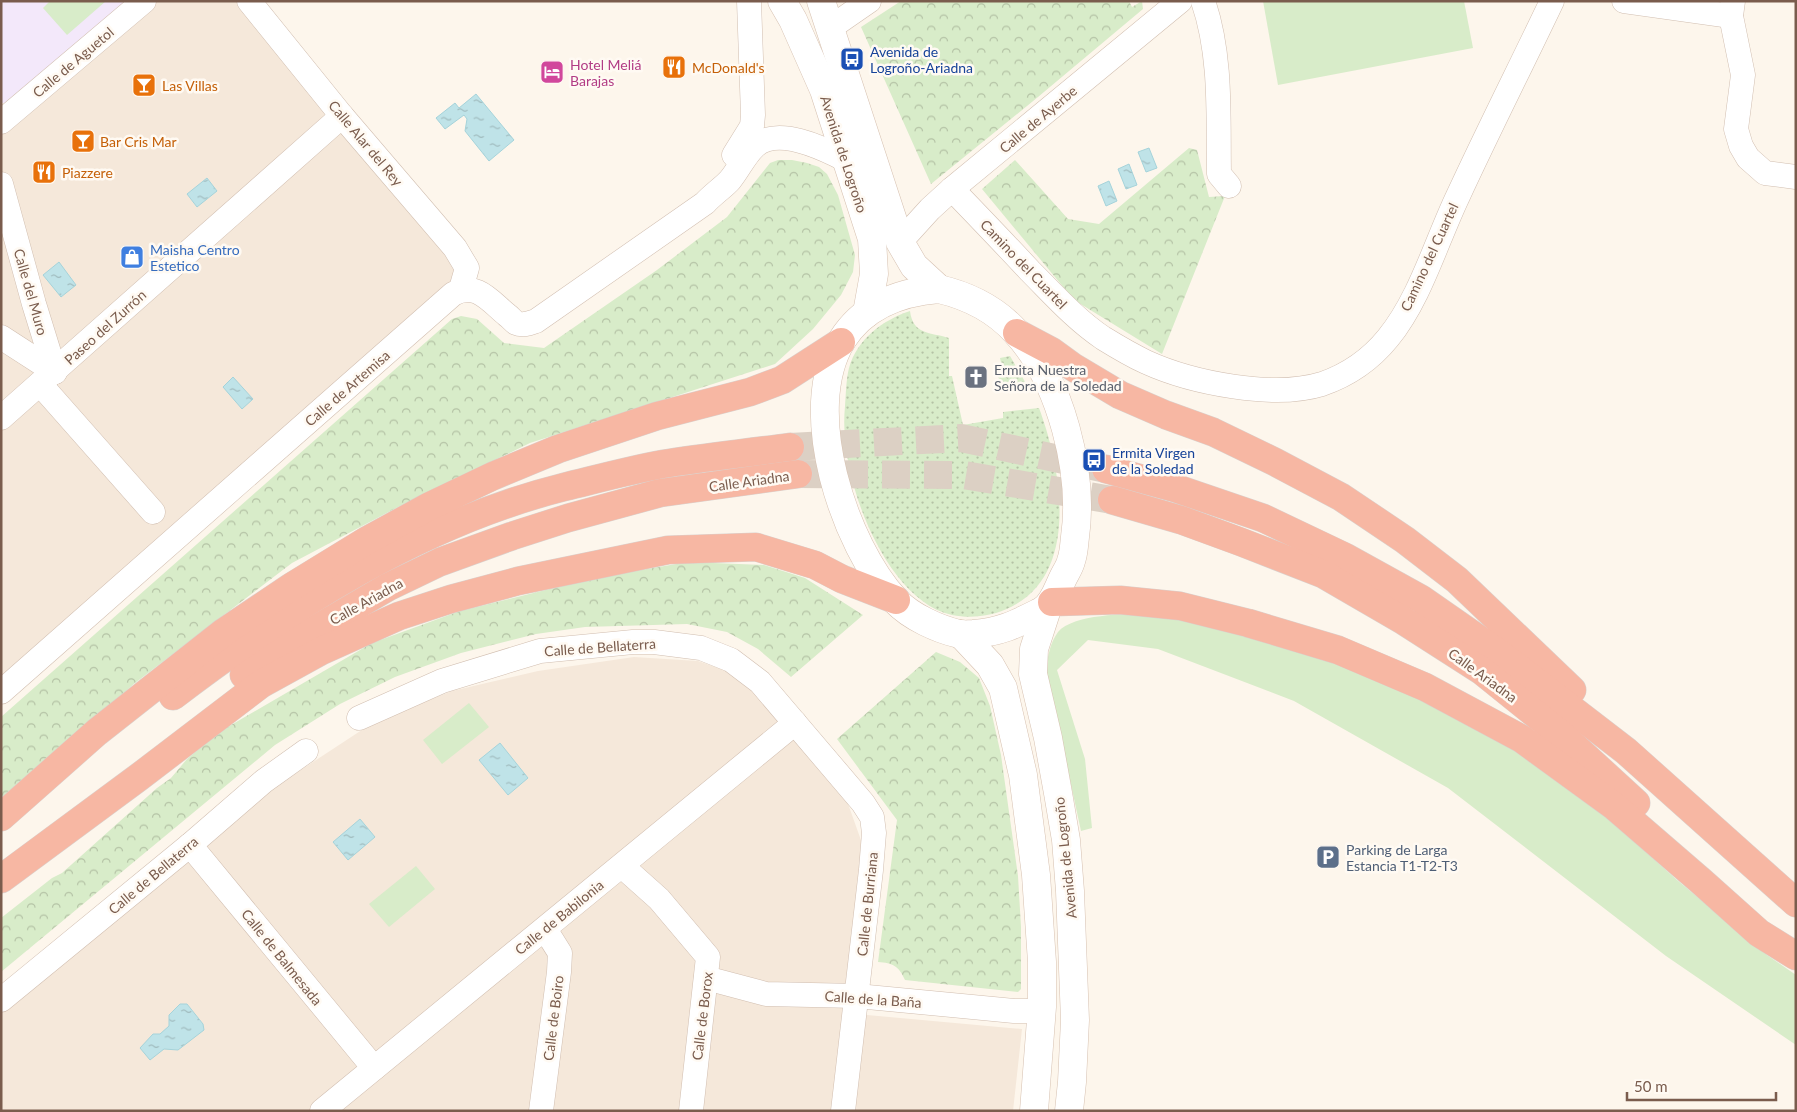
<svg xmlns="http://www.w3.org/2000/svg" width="1797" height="1112" font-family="Lato,sans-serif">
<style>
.residential{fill:#f5e8da}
.education{fill:#f3e8fa}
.grass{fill:#d8ecc9}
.park{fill:url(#park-crowns)}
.garden{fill:url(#garden-dots)}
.water{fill:url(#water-ripples);stroke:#a5d3da}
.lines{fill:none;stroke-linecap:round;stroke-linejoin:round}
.highway-tunnel{stroke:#dcd0c4;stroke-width:28;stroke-dasharray:28 14;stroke-linecap:butt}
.street-casing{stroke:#d1beb0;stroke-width:25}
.secondary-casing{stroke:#d6c0b0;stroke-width:29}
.highway-casing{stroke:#dad1cd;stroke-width:29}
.street{stroke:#fff;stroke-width:24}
.secondary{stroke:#fff;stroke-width:28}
.highway{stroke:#f7b7a3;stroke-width:28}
.labels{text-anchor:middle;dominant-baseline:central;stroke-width:5;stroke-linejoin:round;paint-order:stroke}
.transit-label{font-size:14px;fill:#164399;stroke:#fffaf3;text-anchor:start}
.street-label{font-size:14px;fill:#7a5c4d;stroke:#fffaf3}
.hotel-label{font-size:14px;fill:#b23c85;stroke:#fffaf3;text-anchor:start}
.food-label{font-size:14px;fill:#c56008;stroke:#fffaf3;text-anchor:start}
.shop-label{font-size:14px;fill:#366cbe;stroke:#fffaf3;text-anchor:start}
.worship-label{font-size:14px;fill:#5b616d;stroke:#fffaf3;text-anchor:start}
.service-label{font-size:14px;fill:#4e5e75;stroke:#fffaf3;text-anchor:start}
</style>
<defs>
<pattern id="park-crowns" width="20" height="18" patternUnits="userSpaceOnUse" patternTransform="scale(1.25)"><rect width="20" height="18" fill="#d8ecc9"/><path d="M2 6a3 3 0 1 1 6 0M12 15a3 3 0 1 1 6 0" fill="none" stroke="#b4c2a5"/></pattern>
<pattern id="garden-dots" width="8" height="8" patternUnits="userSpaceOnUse" patternTransform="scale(1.25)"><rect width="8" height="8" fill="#d8ecc9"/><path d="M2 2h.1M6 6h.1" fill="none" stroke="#b4c2a5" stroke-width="1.8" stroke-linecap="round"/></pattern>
<pattern id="water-ripples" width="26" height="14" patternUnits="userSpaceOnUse" patternTransform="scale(1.25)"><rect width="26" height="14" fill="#bfe3e8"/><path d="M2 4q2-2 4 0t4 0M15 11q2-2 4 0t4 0" fill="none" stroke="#a0bbbe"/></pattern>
</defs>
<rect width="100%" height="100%" fill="#fdf6ec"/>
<g class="residential">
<polygon points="144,1 249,1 467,268 1,692 1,122"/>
<polygon points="634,657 698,661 747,678 847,801 862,843 845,1013 1022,1029 1013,1111 1,1111 1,1011 272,789 374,722 452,691 538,671"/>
</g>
<polygon class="education" points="1,1 126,1 5,103 1,103"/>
<g class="grass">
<polygon points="50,1 106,1 67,35 43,8"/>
<polygon points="1263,1 1464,1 1473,48 1278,85"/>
<path d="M1149,613l88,16 97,31 161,74 112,83 70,63 90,75 29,20v70l-130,-89 -218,-168 -154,-87 -136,-52 -70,-9 -31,30 28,89 7,69 -11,3 -35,-162c2,-13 4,-26 12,-37 15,-18 68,-18 91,-19z"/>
<polygon points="469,703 489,727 442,764 423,740"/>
<polygon points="416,866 435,889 389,927 369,904"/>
</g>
<g class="park">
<polygon points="901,1 1129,1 1132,7 1142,1 1143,9 1038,97 931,184 861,27"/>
<polygon points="1189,148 1197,150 1209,197 1225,196 1162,354 1074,300 982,189 1015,160 1068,219 1099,224"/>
<polygon points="778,160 792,160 807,163 819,167 827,174 838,195 855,255 853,272 841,295 813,329 775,364 530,443 400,506 292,563 135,683 1,802 1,717 452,319 461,316 477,319 504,343 544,348 657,270 727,217 770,163"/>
<polygon points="688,562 764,565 805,578 863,615 791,677 758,649 727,632 687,624 585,627 536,634 461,653 395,677 340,704 275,745 1,972 1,918 52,878 62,873 157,788 171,778 187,759 219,732 372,643 460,611 594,578"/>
<path d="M936,652l24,10 19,16 11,28 11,49 17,121 3,51v62l-3,3 -113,-12c-6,-14 -12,-17 -27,-18l19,-142 -60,-81z"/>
</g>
<g class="garden">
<path d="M910,311c3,24 20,21 39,27v38h3l11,49 40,-7v-6l36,-4c22,59 42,164 -28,199 -18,9 -39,12 -59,8 -55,-12 -92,-95 -102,-145 -5,-21 -7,-43 -5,-64 1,-12 1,-26 4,-38 8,-29 34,-48 61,-57z"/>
<polygon points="1010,356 1028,387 1001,392 997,368 1002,367 1000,358"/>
</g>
<g class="water">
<polygon points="476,94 514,140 489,161 465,131 467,119 464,115 445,129 436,118 455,103 459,108"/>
<polygon points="1149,148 1157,168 1146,172 1138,152"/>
<polygon points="1129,164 1137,185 1126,189 1118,169"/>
<polygon points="207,178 217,191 197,207 187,194"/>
<polygon points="1109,181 1117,201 1106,206 1098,186"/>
<polygon points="59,262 76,285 61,297 43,275"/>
<polygon points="233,377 253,399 242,409 223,387"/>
<polygon points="500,743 528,778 508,795 479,760"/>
<polygon points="360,819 375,837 348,860 333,842"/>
<polygon points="180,1004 187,1004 203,1024 204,1030 178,1050 164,1049 150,1060 140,1048 153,1034 160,1034 169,1026 169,1015"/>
</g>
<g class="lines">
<g class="highway-tunnel">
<polyline points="790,447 961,438 1106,469"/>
<polyline points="798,474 964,475 1112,500"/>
</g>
<g class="street-casing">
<g id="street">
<polyline points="249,1 342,116 455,248 467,268 461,289"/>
<path d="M1203,1c19,55 15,116 16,173l10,12"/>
<polyline points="1624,1 1731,16"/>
<polyline points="1733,1 1731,16 1743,75 1736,129 1741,146 1748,158 1765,173 1796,177"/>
<polyline points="830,28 869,1"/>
<polyline points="1,122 144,1"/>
<polyline points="734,155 752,126 753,115 749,1"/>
<polyline points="1,184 34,304 55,372"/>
<path d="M952,189c26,27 52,54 78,82 23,23 45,48 73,67 13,8 28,17 43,24 46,21 128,37 176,22 26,-9 49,-25 66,-46 32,-39 48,-96 70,-142 30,-65 63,-130 94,-195"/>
<polyline points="900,242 930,209 952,189 1180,1"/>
<polyline points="1,337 55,372"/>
<polyline points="40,384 153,512"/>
<polyline points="1,418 342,116"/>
<path d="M1,692l452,-398c23,-13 37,7 54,21 3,2 6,6 9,8 7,3 14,0 20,-2l169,-118c7,-8 20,-17 25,-23 9,-11 15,-25 25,-34 23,-20 68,2 91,14"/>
<polyline points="359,718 442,681 540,651 633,642 654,642 701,648 731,660 760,682 863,803 872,817 874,833 871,870 843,1111"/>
<polyline points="190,845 374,1068"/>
<polyline points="622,866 659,899 708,957 691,1111"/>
<polyline points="706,978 766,994 857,996 1014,1011 1028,1011 1042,1007"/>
<polyline points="1,1000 190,845 264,781 306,751"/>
<polyline points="322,1111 795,723"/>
<polyline points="541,1111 559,972 560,953 545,929"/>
</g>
</g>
<g class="secondary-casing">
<g id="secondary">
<polyline points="782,1 793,20 824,90 872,239 874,274 867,313"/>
<polyline points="821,1 900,242 914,266 939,289"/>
<path d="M939,289c30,7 56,20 77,43 45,49 68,140 59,205 -1,8 -1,16 -4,24 -1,5 -5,11 -8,17 -6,12 -10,28 -23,34 -24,12 -39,20 -67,22 -4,0 -10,1 -14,0 -21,-5 -48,-17 -63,-33 -52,-56 -97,-191 -54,-261 22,-35 58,-48 97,-51z"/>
<polyline points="1047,609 1034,649 1033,674 1048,738 1058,793 1066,840 1070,891 1075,1020 1072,1082 1069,1111"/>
<polyline points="961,634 990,665 1003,688 1023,775 1036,875 1042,962 1042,1007 1034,1111"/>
</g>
</g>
<g class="highway-casing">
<g id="highway">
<polyline points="1017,333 1051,351 1073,367 1120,395 1166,415 1213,432 1275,462 1341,497 1405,540 1457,580 1572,690"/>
<polyline points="1106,469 1175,488 1263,518 1345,557 1421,599 1500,654 1626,751 1796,903"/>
<polyline points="1112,500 1181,520 1241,542 1323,574 1404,621 1482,671 1564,737 1636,803"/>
<polyline points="1052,602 1120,600 1180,606 1248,623 1338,650 1425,687 1522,739 1614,806 1702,882 1759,933 1796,956"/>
<polyline points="244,675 316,629 388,587 440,562 512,536 568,518 660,493 798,474"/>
<path d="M173,696c117,-89 247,-173 391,-209 33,-8 66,-17 99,-23 42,-7 85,-11 127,-17"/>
<polyline points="1,817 97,732 224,632 291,587 366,541 428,507 493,476 558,449 657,416 750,392 782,380 841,342"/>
<polyline points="1,879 139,777 261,684 321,651 399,616 451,599 518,581 668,550 756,547 815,565 842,579 896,600"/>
</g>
</g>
<use href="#street" class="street"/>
<use href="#secondary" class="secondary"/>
<use href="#highway" class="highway"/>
</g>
<defs>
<g id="bus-square" transform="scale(1.25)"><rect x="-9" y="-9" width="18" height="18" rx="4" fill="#1a4fb4" stroke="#fffaf3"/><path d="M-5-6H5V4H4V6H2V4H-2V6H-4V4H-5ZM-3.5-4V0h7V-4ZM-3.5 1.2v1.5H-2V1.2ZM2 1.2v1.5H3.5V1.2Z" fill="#fff"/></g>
<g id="restaurant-square" transform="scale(1.25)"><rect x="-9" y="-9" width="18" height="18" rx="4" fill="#e8710a" stroke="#fffaf3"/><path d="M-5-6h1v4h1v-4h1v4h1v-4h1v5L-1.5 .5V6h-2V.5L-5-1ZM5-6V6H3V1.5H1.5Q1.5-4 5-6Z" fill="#fff"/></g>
<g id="hotel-square" transform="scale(1.25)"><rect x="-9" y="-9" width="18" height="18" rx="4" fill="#d1479c" stroke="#fffaf3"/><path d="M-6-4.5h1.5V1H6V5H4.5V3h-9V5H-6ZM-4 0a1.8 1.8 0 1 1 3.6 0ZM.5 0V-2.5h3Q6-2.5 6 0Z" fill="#fff"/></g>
<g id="bar-square" transform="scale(1.25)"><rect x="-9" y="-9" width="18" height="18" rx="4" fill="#e8710a" stroke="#fffaf3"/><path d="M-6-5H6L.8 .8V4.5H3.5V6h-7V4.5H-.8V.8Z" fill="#fff"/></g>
<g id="shop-square" transform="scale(1.25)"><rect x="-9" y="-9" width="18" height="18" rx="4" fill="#3f7fe0" stroke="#fffaf3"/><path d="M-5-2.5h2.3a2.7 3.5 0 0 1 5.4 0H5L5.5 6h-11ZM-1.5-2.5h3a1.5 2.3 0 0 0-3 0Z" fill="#fff"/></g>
<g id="church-square" transform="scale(1.25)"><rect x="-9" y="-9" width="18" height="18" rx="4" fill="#6b7280" stroke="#fffaf3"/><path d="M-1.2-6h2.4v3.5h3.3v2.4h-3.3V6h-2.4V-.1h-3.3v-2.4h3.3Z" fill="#fff"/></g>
<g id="parking-square" transform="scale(1.25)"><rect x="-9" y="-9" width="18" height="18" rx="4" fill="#5c6f8a" stroke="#fffaf3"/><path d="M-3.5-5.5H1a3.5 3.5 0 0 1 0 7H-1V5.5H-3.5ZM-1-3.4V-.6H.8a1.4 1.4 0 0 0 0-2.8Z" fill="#fff"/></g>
</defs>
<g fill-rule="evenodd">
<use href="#bus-square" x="852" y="59"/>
<use href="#restaurant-square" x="674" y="67"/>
<use href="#hotel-square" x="552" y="72"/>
<use href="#bar-square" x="144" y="85"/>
<use href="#bar-square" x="83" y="141"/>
<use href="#restaurant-square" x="44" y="172"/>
<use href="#shop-square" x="132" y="257"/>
<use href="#church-square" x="976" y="377"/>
<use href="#bus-square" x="1094" y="460"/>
<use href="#parking-square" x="1328" y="857"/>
</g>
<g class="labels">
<g class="transit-label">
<text x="870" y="51">Avenida de<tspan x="870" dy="16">Logroño-Ariadna</tspan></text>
<text x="1112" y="452">Ermita Virgen<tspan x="1112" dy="16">de la Soledad</tspan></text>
</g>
<g class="street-label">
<text transform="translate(73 62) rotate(-40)">Calle de Aguetol</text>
<text transform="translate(1038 119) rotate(-40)">Calle de Ayerbe</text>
<text transform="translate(366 143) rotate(50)">Calle Alar del Rey</text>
<text transform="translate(844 154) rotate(72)">Avenida de Logroño</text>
<text transform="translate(1429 257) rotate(-65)">Camino del Cuartel</text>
<text transform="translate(1024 264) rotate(46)">Camino del Cuartel</text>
<text transform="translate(31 292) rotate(74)">Calle del Muro</text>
<text transform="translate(105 327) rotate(-42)">Paseo del Zurrón</text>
<text transform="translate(347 388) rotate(-41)">Calle de Artemisa</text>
<text transform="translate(749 481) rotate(-8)">Calle Ariadna</text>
<text transform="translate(366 601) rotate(-29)">Calle Ariadna</text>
<text transform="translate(600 647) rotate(-4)">Calle de Bellaterra</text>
<text transform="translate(1483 675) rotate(36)">Calle Ariadna</text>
<text transform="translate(1065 858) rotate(-96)">Avenida de Logroño</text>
<text transform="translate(153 875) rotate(-40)">Calle de Bellaterra</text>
<text transform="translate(867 904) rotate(-84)">Calle de Burriana</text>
<text transform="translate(559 917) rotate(-39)">Calle de Babilonia</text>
<text transform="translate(282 957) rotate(51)">Calle de Balmesada</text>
<text transform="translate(873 999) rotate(4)">Calle de la Baña</text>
<text transform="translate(702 1016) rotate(-83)">Calle de Borox</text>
<text transform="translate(553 1018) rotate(-83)">Calle de Boiro</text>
</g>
<g class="hotel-label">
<text x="570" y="64">Hotel Meliá<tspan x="570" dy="16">Barajas</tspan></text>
</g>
<g class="food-label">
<text x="692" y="67">McDonald's</text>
<text x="162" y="85">Las Villas</text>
<text x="100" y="141">Bar Cris Mar</text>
<text x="62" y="172">Piazzere</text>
</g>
<g class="shop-label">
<text x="150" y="249">Maisha Centro<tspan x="150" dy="16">Estetico</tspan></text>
</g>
<g class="worship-label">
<text x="994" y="369">Ermita Nuestra<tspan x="994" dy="16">Señora de la Soledad</tspan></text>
</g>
<g class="service-label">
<text x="1346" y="849">Parking de Larga<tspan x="1346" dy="16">Estancia T1-T2-T3</tspan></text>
</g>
</g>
<rect width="1797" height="1112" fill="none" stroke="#7a5c4d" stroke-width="5"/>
<path d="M1627 1092v8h149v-8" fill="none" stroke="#7a5c4d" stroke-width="2.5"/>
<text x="1634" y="1092" font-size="15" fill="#7a5c4d" stroke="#fffaf3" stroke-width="4" paint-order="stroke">50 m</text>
</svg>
